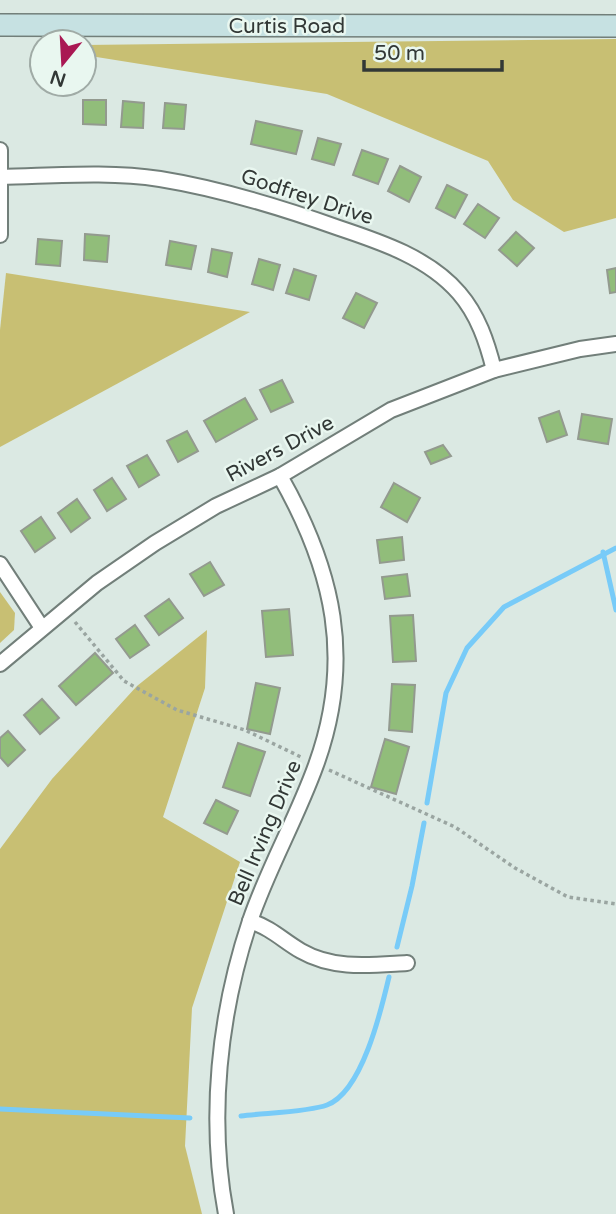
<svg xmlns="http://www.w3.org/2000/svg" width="616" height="1214" font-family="'Varela Round',sans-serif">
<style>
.green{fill:#c8bf73}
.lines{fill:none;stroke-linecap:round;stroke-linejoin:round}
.stream{stroke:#78cbf8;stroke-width:5}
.building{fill:#91bd7a;stroke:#939a8f;stroke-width:2}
.street-casing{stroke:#727f7a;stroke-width:18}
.secondary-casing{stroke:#727f7a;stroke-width:24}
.path{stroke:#9aa5a1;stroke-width:3.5;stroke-dasharray:3.5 3.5;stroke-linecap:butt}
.street{stroke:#fff;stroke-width:14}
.secondary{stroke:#c6e1e2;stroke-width:21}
.labels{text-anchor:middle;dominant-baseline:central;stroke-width:5;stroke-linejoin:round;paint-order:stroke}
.street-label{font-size:21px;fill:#323836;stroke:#e9f7f0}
</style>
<rect width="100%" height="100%" fill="#dbe9e3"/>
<g class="green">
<polygon points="616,39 616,218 564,232 513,200 488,161 327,94 84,55 84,45"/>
<polygon points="6,273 250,312 0,447 0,330"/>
<polygon points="0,592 15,613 14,630 0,643"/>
<polygon points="207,630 205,688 163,817 240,862 192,1008 185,1146 202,1214 0,1214 0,849 52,779 137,686"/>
</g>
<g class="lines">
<g class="stream">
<polyline points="603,552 616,610"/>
<polyline points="427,803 446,693 467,648 504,607 616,548"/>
<polyline points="397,947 412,886 424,823"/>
<polyline points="0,1109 190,1118"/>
<path d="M241,1116c22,-3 68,-4 86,-11 35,-13 54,-94 62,-128"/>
</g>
</g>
<g class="building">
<polygon points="83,100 106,100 106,125 83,124"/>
<polygon points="123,101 144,103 143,128 121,127"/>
<polygon points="165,103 186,105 184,129 163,128"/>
<polygon points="256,121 302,131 296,154 251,144"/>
<polygon points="318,138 341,144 334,165 312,159"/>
<polygon points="362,150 388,159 378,184 353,175"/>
<polygon points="400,166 421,177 409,202 388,191"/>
<polygon points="447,185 467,195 455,218 436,208"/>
<polygon points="478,204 499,218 485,238 464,224"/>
<polygon points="516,232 534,248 517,266 499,250"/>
<polygon points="85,234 109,236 107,262 84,260"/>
<polygon points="38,239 62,241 60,266 36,264"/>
<polygon points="170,241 196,246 191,269 166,265"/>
<polygon points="212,249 232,253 227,277 208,272"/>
<polygon points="259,259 280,265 273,290 252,284"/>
<polygon points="616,268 616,292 610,293 607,270"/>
<polygon points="294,269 316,276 309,300 286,293"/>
<polygon points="356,293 377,303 364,328 343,318"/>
<polygon points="282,380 293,402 271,412 260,390"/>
<polygon points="245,398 257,419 216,442 204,421"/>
<polygon points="559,411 567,435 547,442 539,418"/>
<polygon points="582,414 612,419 608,444 578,439"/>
<polygon points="187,431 198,451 178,462 167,441"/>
<polygon points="443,445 451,456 431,464 425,452"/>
<polygon points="147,455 159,475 139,487 127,466"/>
<polygon points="112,478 126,499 107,511 94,490"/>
<polygon points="394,483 420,498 407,522 381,507"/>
<polygon points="77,499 90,518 71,532 58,513"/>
<polygon points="41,517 55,538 35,552 21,531"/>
<polygon points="402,537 404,560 380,563 377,540"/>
<polygon points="210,562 224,585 204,596 190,574"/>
<polygon points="407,574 410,596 385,599 382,577"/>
<polygon points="169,599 183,618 159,635 145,616"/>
<polygon points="289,609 293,655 266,657 262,611"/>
<polygon points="413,615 416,661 393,662 390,616"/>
<polygon points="135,625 149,645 130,658 116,639"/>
<polygon points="95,653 113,673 76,705 59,686"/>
<polygon points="256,683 280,688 270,734 247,729"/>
<polygon points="392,684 415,685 412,732 389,730"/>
<polygon points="42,699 59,718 40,734 24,715"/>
<polygon points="8,731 25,750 8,766 0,757 0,738"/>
<polygon points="385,739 409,747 396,794 371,787"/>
<polygon points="238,743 265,752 250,796 223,787"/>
<polygon points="216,800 238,811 227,834 204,823"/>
</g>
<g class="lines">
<g class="street-casing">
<g id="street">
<polyline points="0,150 0,235"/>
<path d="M0,177c53,-1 107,-6 160,2 62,10 120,28 179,49 42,14 90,30 120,65 19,22 28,49 35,77"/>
<polyline points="0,564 42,628"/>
<polyline points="0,664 97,583 155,543 216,506 280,476 391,410 494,370 580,349 616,344"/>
<path d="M250,921c23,8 32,19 51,30 33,19 70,14 106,12"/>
<path d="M226,1214c-18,-96 -7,-200 24,-293 18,-53 47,-103 66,-156 38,-105 18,-194 -36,-289"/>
</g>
</g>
<g class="secondary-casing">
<polyline id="secondary" points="0,25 616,26"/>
</g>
<g class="path">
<polyline points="75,622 124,681 177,710 245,730 303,758"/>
<polyline points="329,770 455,827 515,868 568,897 616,904"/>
</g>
<use href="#street" class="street"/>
<use href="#secondary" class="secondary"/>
</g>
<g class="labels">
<g class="street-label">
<text x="287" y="26">Curtis Road</text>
<text transform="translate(307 197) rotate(18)">Godfrey Drive</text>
<text transform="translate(280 449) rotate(-28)">Rivers Drive</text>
<text transform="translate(265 833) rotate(-67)">Bell Irving Drive</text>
</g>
</g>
<g transform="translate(63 63) rotate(198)"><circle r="33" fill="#e9f7f0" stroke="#a0aba6" stroke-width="2"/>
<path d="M0-5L12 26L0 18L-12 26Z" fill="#a91853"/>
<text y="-10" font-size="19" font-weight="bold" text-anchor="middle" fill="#323836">N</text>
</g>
<path d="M364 60v10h138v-10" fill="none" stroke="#323836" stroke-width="3.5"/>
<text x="374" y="60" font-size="21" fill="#323836" stroke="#e9f7f0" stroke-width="5" paint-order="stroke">50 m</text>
</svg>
